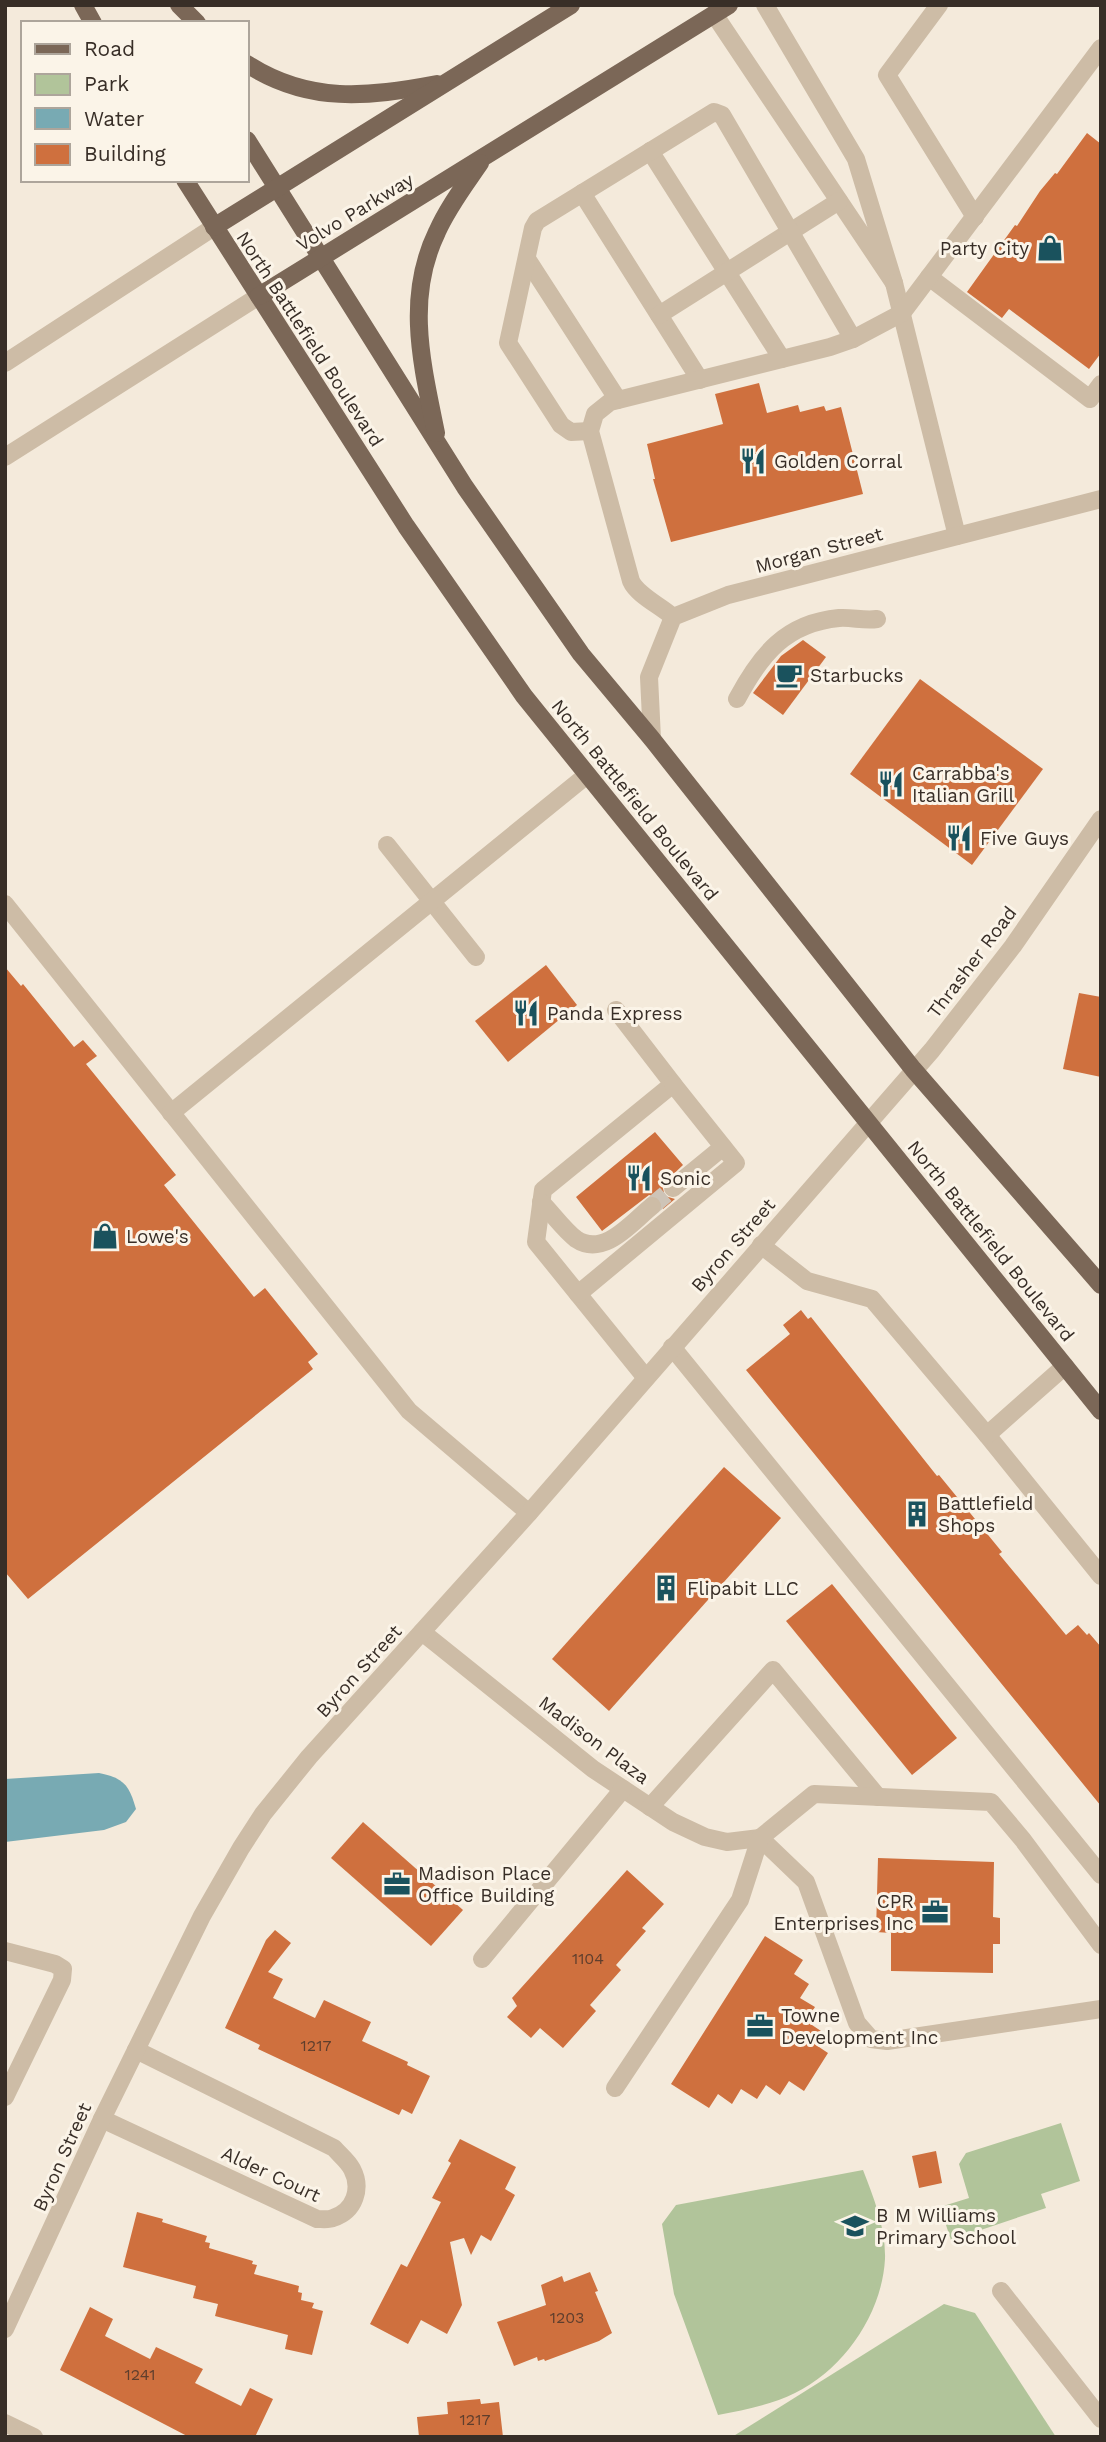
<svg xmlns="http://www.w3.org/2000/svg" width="1106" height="2442" font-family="'Work Sans',sans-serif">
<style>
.green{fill:#b1c49a}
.water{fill:#78aab3}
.building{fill:#cf703e}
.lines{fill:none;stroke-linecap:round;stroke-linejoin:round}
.minor-tunnel{stroke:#cec4b7;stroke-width:18;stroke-dasharray:18 9;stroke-linecap:butt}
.minor{stroke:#cdbca6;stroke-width:18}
.major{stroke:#7b6757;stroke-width:18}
.labels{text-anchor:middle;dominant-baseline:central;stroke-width:6;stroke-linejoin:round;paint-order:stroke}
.number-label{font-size:16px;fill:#5e3e2d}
.street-label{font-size:19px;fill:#382e27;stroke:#fbf4e8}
.poi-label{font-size:19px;fill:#382e27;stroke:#fbf4e8;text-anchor:start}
</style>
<rect width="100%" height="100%" fill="#f4eadb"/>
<g class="green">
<polygon points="1061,2123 1080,2181 1041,2194 1046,2208 951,2240 940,2207 969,2198 959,2164 966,2153"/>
<path d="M863,2170c11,28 23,59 22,89 -3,55 -41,110 -90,134 -24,12 -51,17 -77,22l-44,-121 -12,-70 14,-19z"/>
<polygon points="944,2304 975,2313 1056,2437 732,2437"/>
</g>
<path class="water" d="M99,1773c25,5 30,12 37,36l-10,13 -22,8 -99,12v-63z"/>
<g class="building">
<polygon points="1087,133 1101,144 1101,353 1089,369 1009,309 1002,318 967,292 1015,225 1017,226 1040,191 1055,173 1057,174"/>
<polygon points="759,383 767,413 798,405 800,412 824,406 826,411 841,407 863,494 671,542 653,479 655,479 647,444 723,424 715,394"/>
<polygon points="803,640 826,657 783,715 753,693 781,656"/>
<polygon points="920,679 1043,769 972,865 850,774"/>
<polygon points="546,965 577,1005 508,1062 475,1021"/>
<polygon points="5,967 21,986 23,984 74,1047 83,1040 97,1056 86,1064 176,1175 164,1185 254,1297 265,1288 318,1354 308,1362 313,1369 28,1599 5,1572"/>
<polygon points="1079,993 1101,997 1101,1077 1063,1069"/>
<polygon points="655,1132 683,1165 662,1185 665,1196 675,1199 663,1209 660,1198 649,1195 602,1231 576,1197"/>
<polygon points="801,1310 808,1319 811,1317 937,1476 939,1475 1002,1552 999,1554 1066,1635 1078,1625 1087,1635 1089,1633 1101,1647 1101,1806 746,1370 790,1334 783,1325"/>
<polygon points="724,1467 781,1518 609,1711 552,1659"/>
<polygon points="832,1584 957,1738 912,1775 786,1621"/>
<polygon points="363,1822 463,1910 431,1946 331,1858"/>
<polygon points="878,1858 994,1862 993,1917 1000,1918 1000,1944 993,1944 993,1973 891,1971 891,1933 876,1932"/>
<polygon points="627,1870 664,1904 642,1928 646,1931 616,1965 621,1970 590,2005 596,2011 563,2048 540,2028 531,2038 507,2017 517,2006 512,1998"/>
<polygon points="275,1930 291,1943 268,1972 283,1979 273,1998 315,2018 324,2000 371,2022 362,2041 408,2062 407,2065 430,2076 412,2114 402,2109 399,2115 258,2049 260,2045 225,2028 266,1940"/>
<polygon points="765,1936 803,1960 794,1974 809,1984 800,1998 815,2007 806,2021 821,2031 813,2043 828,2053 804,2091 789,2081 780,2095 766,2085 757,2099 741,2089 732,2104 718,2094 709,2108 671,2084"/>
<polygon points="460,2139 516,2167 505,2189 515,2195 491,2241 481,2235 471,2255 464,2238 450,2242 462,2305 447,2334 421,2320 408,2344 370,2324 401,2264 407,2267 441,2202 432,2198 451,2163 448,2161"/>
<polygon points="936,2151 942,2183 919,2188 912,2156"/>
<polygon points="137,2212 163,2219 162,2222 207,2236 205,2242 210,2243 209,2248 253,2261 252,2264 257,2265 254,2274 299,2286 298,2292 302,2293 301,2300 314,2303 312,2308 323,2311 312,2355 285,2349 288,2335 215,2316 218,2304 193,2298 196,2286 123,2267"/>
<polygon points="590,2272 598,2291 595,2292 612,2333 599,2341 545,2361 544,2359 538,2361 537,2357 514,2366 497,2322 546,2305 541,2285 562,2276 564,2282"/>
<polygon points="90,2307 113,2319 105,2336 150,2359 156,2347 203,2369 195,2383 241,2406 250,2388 273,2399 255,2437 189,2437 60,2370"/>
<polygon points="480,2399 481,2404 499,2402 503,2437 419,2437 417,2417 448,2414 447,2402"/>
</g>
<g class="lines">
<polyline class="minor-tunnel" points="652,1206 673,1188"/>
<g class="minor">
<polyline points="939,5 887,75 975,217"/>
<polyline points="714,14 894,283 856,159 765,5"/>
<polyline points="650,151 782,359"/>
<polyline points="582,193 700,380"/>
<polyline points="527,259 618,400"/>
<polyline points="929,277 1090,399 1101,384"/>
<polyline points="894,283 957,536"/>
<polyline points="659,315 839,201"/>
<polyline points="5,363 214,227"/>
<polyline points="590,431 571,432 561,425 508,343 533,228 537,221 714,112 722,115 853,339"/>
<polyline points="5,457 259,296"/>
<path d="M673,617c-12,-11 -36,-22 -42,-36l-41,-150 5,-17 15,-12 220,-55 23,-8 49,-26 199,-265"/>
<path d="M737,699c24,-45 49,-76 102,-81 13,-1 25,3 38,1"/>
<polyline points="652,739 649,677 673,617 728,595 1101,499"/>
<polyline points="387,845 476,957"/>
<polyline points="5,904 409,1411 529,1513"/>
<polyline points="616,1010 673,1084 543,1190 536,1242 646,1378"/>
<polyline points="171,1113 587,775"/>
<polyline points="673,1188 723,1147"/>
<path d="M541,1202c12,12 22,27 35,37 28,19 56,-17 76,-33"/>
<polyline points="761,1245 807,1281 872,1299 987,1435 1101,1576"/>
<polyline points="578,1294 736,1163 673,1084"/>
<polyline points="672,1347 1101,1875"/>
<polyline points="987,1435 1065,1366"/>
<polyline points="422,1632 593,1769 673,1822 705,1837 727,1842 760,1838"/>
<polyline points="650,1807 773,1670 878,1797"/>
<polyline points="760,1838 806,1882 857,2023 871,2039 887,2041 1101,2009"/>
<polyline points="5,1951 55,1964 63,1969 62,1980 5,2097"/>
<polyline points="482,1959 623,1789"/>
<polyline points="615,2088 740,1900 760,1838 814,1794 991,1802 1023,1840 1101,1945"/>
<path d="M102,2119l215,100c5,0 12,1 16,-1 22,-7 29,-30 19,-49 -4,-8 -12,-14 -18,-21l-198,-98"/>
<polyline points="1001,2291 1101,2419"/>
<polyline points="5,2329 102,2119 202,1916 241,1848 263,1814 309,1757 529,1513 932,1050 1013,946 1101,819"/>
<polyline points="5,2423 34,2437"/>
</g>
<g class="major">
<polyline points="83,5 93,23"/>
<polyline points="179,5 197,23"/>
<path d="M247,64c62,40 121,33 190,20"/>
<polyline points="247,140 465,487 581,654 652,739 913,1069 1101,1285"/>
<polyline points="185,180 406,526 524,696 1101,1411"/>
<polyline points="214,227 571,5"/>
<polyline points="259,296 729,5"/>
<path d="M436,433c-14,-69 -31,-135 1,-201 11,-25 28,-47 43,-69"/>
</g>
</g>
<defs>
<g id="shop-bare" transform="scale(2.1)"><path d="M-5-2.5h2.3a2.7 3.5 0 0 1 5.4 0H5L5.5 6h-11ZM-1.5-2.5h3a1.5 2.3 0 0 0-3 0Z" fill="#1a525d" stroke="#fbf4e8" stroke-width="2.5" paint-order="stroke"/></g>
<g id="restaurant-bare" transform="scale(2.1)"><path d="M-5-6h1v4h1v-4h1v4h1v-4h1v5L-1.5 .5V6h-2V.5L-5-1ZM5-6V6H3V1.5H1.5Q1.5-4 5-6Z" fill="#1a525d" stroke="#fbf4e8" stroke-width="2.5" paint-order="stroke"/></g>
<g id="cafe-bare" transform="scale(2.1)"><path d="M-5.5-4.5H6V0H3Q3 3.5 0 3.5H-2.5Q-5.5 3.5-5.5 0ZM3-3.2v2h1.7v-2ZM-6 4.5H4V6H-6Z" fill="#1a525d" stroke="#fbf4e8" stroke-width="2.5" paint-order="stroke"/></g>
<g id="building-bare" transform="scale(2.1)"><path d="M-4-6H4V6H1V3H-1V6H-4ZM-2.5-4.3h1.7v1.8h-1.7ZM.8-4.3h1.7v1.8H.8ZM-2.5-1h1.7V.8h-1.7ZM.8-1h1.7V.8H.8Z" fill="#1a525d" stroke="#fbf4e8" stroke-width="2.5" paint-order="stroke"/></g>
<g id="office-bare" transform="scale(2.1)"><path d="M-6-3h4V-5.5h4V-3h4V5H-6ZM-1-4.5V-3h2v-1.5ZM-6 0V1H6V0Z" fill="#1a525d" stroke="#fbf4e8" stroke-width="2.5" paint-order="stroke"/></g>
<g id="school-bare" transform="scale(2.1)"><path d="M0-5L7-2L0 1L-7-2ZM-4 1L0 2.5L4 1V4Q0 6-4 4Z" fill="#1a525d" stroke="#fbf4e8" stroke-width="2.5" paint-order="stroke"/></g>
</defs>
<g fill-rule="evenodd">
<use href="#shop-bare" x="1050" y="248"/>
<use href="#restaurant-bare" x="753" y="461"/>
<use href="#cafe-bare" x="789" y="675"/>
<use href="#restaurant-bare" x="891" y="784"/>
<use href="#restaurant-bare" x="959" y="838"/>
<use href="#restaurant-bare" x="526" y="1013"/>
<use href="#restaurant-bare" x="639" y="1178"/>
<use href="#shop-bare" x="105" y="1236"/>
<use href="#building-bare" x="917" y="1514"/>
<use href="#building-bare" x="666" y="1588"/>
<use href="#office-bare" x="397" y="1884"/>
<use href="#office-bare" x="935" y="1912"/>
<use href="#office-bare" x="760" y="2026"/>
<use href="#school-bare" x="855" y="2226"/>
</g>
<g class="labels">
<g class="number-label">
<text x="588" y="1958">1104</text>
<text x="316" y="2045">1217</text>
<text x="567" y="2317">1203</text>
<text x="140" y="2374">1241</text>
<text x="475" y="2419">1217</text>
</g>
<g class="street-label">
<text transform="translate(355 212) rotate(-31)">Volvo Parkway</text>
<text transform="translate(310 339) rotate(57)">North Battlefield Boulevard</text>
<text transform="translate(819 550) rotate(-15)">Morgan Street</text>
<text transform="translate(635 800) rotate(51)">North Battlefield Boulevard</text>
<text transform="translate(972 962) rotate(-53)">Thrasher Road</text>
<text transform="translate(991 1241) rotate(51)">North Battlefield Boulevard</text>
<text transform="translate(733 1245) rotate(-49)">Byron Street</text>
<text transform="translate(359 1671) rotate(-48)">Byron Street</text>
<text transform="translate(594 1740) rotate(37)">Madison Plaza</text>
<text transform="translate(62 2157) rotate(-66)">Byron Street</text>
<text transform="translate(271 2174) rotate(25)">Alder Court</text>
</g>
<g class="poi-label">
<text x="1029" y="248" text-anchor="end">Party City</text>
<text x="774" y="461">Golden Corral</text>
<text x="810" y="675">Starbucks</text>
<text x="912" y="773">Carrabba's<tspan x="912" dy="22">Italian Grill</tspan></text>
<text x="980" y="838">Five Guys</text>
<text x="547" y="1013">Panda Express</text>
<text x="660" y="1178">Sonic</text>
<text x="126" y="1236">Lowe's</text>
<text x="938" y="1503">Battlefield<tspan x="938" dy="22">Shops</tspan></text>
<text x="687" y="1588">Flipabit LLC</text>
<text x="418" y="1873">Madison Place<tspan x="418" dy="22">Office Building</tspan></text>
<text x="914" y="1901" text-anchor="end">CPR<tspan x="914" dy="22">Enterprises Inc</tspan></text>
<text x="781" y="2015">Towne<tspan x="781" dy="22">Development Inc</tspan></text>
<text x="876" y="2215">B M Williams<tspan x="876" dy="22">Primary School</tspan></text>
</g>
</g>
<rect width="1106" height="2442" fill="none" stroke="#382e27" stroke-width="14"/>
<rect x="21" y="21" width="228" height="161" fill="#fbf4e8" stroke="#ada59b" stroke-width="2"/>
<rect x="35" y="44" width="35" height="10" fill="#7b6757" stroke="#ada59b" stroke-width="2"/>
<text x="84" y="56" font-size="21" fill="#382e27">Road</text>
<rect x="35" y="74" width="35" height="21" fill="#b1c49a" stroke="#ada59b" stroke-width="2"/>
<text x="84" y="91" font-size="21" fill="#382e27">Park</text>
<rect x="35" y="108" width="35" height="21" fill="#78aab3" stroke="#ada59b" stroke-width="2"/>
<text x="84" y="126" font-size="21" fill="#382e27">Water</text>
<rect x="35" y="144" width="35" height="21" fill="#cf703e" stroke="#ada59b" stroke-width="2"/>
<text x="84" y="161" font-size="21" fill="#382e27">Building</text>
</svg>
